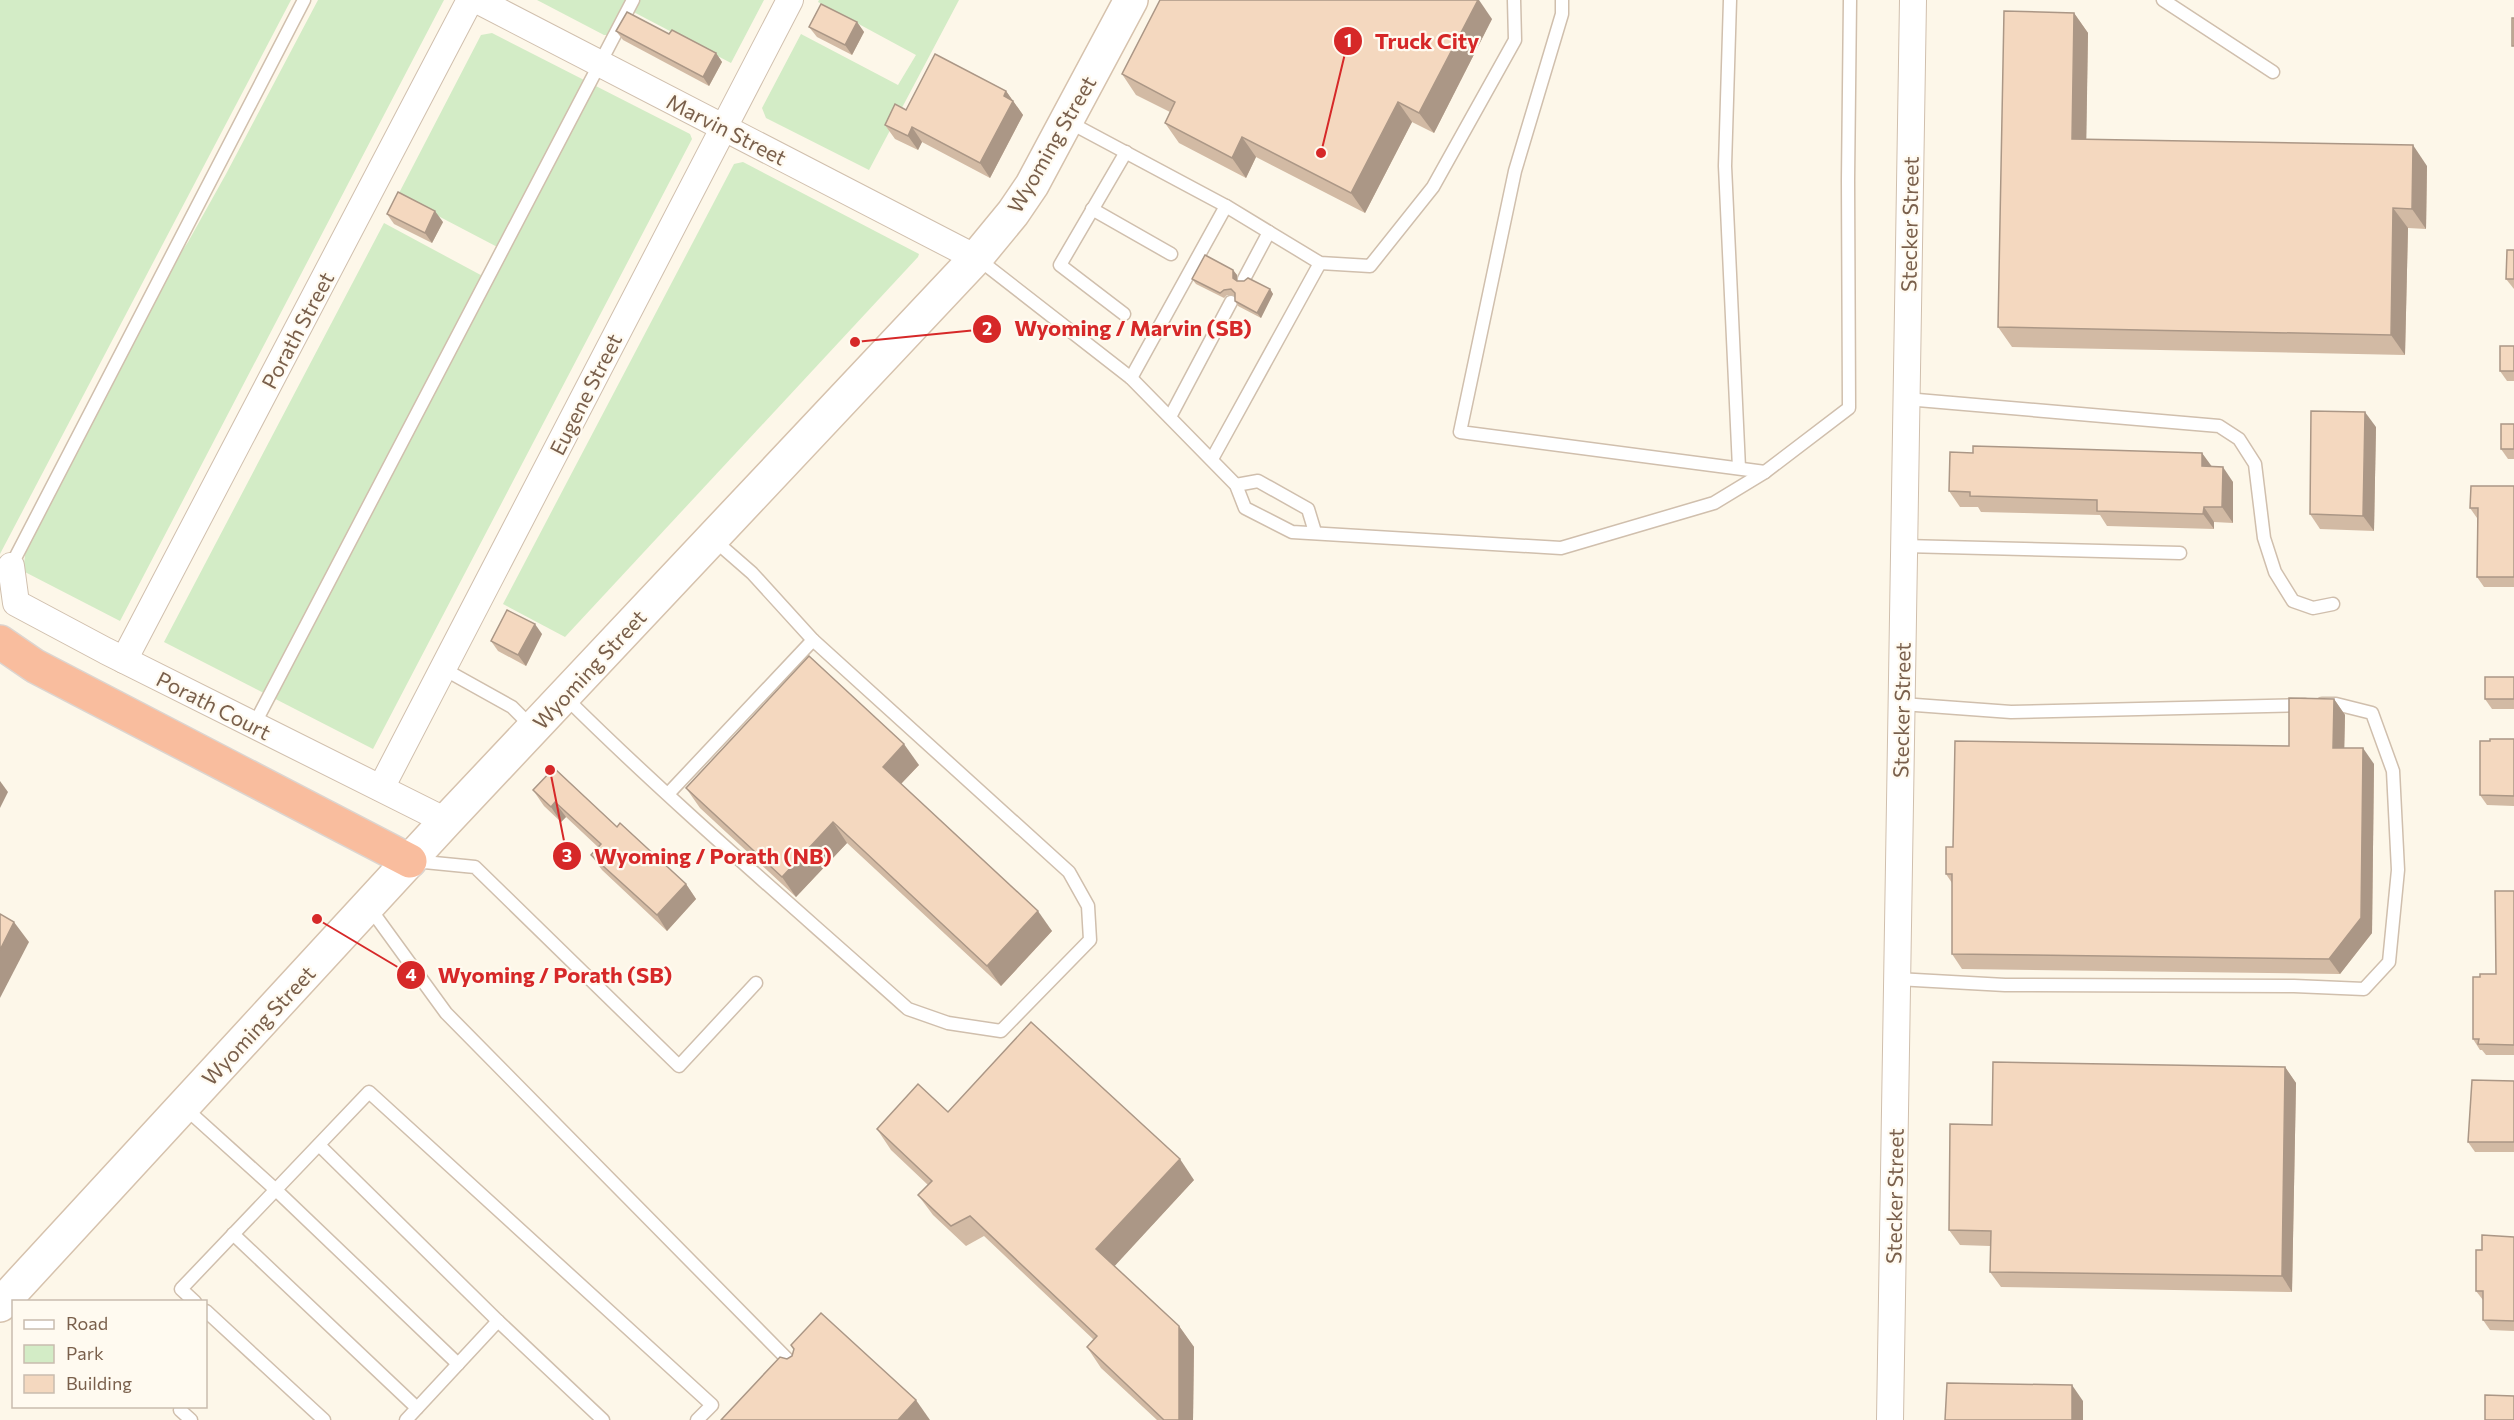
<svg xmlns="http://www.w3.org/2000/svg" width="2514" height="1420" font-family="Commissioner,sans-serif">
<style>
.green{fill:#d3ecc6}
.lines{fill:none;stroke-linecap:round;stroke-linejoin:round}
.lane-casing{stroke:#d0bfad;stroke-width:15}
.street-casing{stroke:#d0bfad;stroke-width:28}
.secondary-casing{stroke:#d6c2ad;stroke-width:36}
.highway-casing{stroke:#dcd5d0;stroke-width:36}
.lane{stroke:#fff;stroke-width:12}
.street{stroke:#fff;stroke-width:26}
.secondary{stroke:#fff;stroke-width:33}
.highway{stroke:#f9bd9e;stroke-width:33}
.wall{fill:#d2baa4}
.shaded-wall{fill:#ab9786}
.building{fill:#f4d8bf;stroke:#ab9786;stroke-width:1.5}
.labels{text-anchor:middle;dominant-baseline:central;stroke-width:4.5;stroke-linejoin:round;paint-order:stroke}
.street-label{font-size:21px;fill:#795f4b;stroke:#fffaf0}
.leader{fill:none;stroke:#d62828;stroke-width:2}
.callout-dot{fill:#d62828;stroke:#fffaf0;stroke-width:2}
.mark-label{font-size:18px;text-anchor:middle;font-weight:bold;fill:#fff}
.callout-label{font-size:22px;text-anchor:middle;font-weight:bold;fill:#d62828;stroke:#fffaf0;stroke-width:4.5;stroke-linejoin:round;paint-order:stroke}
</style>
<rect width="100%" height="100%" fill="#fdf7e9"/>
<g class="green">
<polygon points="0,0 291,0 0,554"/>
<polygon points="318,0 444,0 120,621 23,571 26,548 160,284 188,242 226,174"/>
<polygon points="537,0 764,0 731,63 624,7 608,35 604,35"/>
<polygon points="819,0 959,0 869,170 766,118 762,108 801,34 898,85 916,55 818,2"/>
<polygon points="492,33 690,134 692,139 373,749 164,642 384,223 490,280 505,251 398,195 481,35"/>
<polygon points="743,162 919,254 918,257 565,637 503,604 734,164"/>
</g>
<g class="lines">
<g class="lane-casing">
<g id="lane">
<polyline points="1562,0 1562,14 1515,171 1460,432 1765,472"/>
<polyline points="1730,0 1725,166 1739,468"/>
<polyline points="2163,0 2273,72"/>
<polyline points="1067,121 1226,206 1131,378"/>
<polyline points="1226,206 1320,263 1370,266 1433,187 1515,40 1514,0"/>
<polyline points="1092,209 1171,254"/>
<polyline points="977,258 1131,378 1236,485 1245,508 1292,532 1561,548 1714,503 1765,472 1849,408 1848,180 1850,0"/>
<polyline points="1244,279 1269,232"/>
<polyline points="1124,314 1060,265 1126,152"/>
<polyline points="1906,399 2219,426 2239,439 2255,464 2264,538 2275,572 2293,601 2313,608 2333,604"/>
<polyline points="1170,417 1231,302"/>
<polyline points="1212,459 1320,263"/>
<polyline points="1236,485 1258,481 1308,509 1315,532"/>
<polyline points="713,539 752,573 813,640"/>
<polyline points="1904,546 2180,553"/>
<polyline points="11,566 304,0"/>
<polyline points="442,668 512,707 533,728"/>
<path d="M565,697c110,109 228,209 343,312l40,14 53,8 89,-91 -2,-34 -19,-34 -256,-232 -145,154"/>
<polyline points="1902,704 2011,712 2305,705"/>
<polyline points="254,725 633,0"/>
<polyline points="414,861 475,867 679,1066 756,983"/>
<polyline points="369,907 446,1013 799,1371"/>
<polyline points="1897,979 2005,985 2294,986 2364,989 2389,962 2398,870 2393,771 2372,713 2336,704 2322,704"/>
<polyline points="184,1107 276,1190 458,1364"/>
<polyline points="319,1145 498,1321"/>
<polyline points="233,1234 417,1408"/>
<polyline points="195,1302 181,1289 369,1092 712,1405 697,1420"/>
<polyline points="206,1311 324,1420"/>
<polyline points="180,1410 191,1420"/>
<polyline points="406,1420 498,1321 603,1420"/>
</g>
</g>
<g class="street-casing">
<g id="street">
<polyline points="477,0 976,258"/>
<polyline points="11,566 16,603 106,651 446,821"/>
<polyline points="124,660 470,0"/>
<polyline points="381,788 790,0"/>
<polyline points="1890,1420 1913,0"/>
</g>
</g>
<g class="secondary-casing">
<polyline id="secondary" points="0,1305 446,821 976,258 1013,213 1032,185 1131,0"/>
</g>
<g class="highway-casing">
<polyline id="highway" points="0,642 35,666 410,861"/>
</g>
<use href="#lane" class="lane"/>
<use href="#street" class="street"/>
<use href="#secondary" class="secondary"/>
<use href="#highway" class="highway"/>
</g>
<g class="wall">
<polygon points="2074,13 2088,33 2086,139 2427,166 2426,229 2408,228 2405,355 2012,347 1998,327"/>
<polygon points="1492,19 1434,133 1412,122 1365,213 1256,157 1246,178 1179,143 1165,123 1170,112 1136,95 1122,74"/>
<polygon points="857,22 864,32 852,55 817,37 809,27"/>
<polygon points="616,31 669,34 716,53 722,62 709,86 623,40"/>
<polygon points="1006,91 1023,115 990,178 922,142 918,150 895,139 885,125 906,110"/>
<polygon points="387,214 443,222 432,243 394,224"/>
<polygon points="2514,250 2514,289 2506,279"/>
<polygon points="1233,270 1237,275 1237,281 1270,289 1273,294 1261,318 1238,306 1235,301 1234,295 1227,295 1224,298 1196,284 1192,279"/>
<polygon points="2514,346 2514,381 2507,381 2500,371"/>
<polygon points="2514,424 2514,459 2508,459 2501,449"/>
<polygon points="2376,427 2374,531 2320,529 2310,514"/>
<polygon points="1973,453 2202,453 2211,467 2233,482 2233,523 2214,522 2214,529 2107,526 2100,515 1981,512 1978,507 1960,507 1949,491"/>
<polygon points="2514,486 2514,587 2484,587 2477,577 2477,518 2470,508"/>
<polygon points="542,634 526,666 498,651 491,641"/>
<polygon points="2514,677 2514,709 2492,709 2485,699"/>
<polygon points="2334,699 2345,715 2344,748 2374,764 2372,933 2340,974 1962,969 1952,954 1952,883 1946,874 1953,847 2289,746"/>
<polygon points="2514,739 2514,806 2487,805 2480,795 2490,741"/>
<polygon points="919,765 901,784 1052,931 1001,986 847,843 796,897 700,808 686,788"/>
<polygon points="533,790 617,827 686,884 696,899 667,931 602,870 591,855 598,847 566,817 561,822 544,806"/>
<polygon points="2514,891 2514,1055 2486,1055 2482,1050 2480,1050 2473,1039 2480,977 2496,974"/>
<polygon points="2285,1067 2296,1083 2292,1292 2001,1287 1990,1272 1990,1246 1960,1245 1949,1230 1992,1125"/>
<polygon points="2514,1081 2514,1152 2475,1152 2468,1142"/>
<polygon points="948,1112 1194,1180 1114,1266 1179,1326 1194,1347 1193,1420 1157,1420 1101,1368 1087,1347 1094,1340 984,1236 966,1246 933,1215 918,1195 928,1185 891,1150 877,1129"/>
<polygon points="2514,1237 2514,1331 2490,1330 2483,1320 2483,1300 2476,1291 2482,1250"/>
</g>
<g class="shaded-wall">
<polygon points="1478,0 1479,0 1492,19 1434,133 1419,113"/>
<polygon points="2074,13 2088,33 2086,159 2072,139"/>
<polygon points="857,22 864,32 852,55 845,45"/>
<polygon points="716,53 722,62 709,86 703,77"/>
<polygon points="1006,91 1023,115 990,178 980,163 1004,96"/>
<polygon points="1398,102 1412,122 1365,213 1351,193"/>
<polygon points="912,127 922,142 918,150 908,136"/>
<polygon points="1242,137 1256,157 1246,178 1232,158"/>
<polygon points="2413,145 2427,166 2426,229 2412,209"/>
<polygon points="2393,208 2408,228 2405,355 2391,335"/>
<polygon points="435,211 443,222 432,243 425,233"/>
<polygon points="1233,270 1237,275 1237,283 1233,278"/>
<polygon points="1270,289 1273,294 1261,318 1257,313"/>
<polygon points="2365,412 2376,427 2374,531 2363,516"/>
<polygon points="2202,453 2213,468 2202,466"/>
<polygon points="2223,467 2233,482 2233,523 2222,507"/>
<polygon points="2204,507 2214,522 2214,529 2203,514"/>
<polygon points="535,624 542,634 526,666 518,655"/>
<polygon points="2334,699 2345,715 2344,763 2333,748"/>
<polygon points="904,744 919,765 897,788 883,767"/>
<polygon points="2363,748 2374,764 2372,933 2340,974 2329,959"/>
<polygon points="0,781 8,792 0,808"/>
<polygon points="555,802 566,817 561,822 551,807"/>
<polygon points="833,822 847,843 796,897 782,877"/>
<polygon points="686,884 696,899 667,931 657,915"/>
<polygon points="1038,911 1052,931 1001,986 987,966"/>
<polygon points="14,922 29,942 0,998 0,950"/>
<polygon points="2285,1067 2296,1083 2292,1292 2282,1276"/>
<polygon points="1180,1159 1194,1180 1111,1270 1096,1249"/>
<polygon points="1179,1326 1194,1347 1193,1420 1179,1420"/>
<polygon points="2072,1385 2083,1401 2083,1420 2072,1420"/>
<polygon points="916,1400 930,1420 898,1420"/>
</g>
<g class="building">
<polygon points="1160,0 1478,0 1419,113 1398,102 1351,193 1242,137 1232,158 1165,123 1175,102 1122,74"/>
<polygon points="821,4 857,22 845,45 809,27"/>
<polygon points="2004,11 2074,13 2072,139 2413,145 2412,209 2393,208 2391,335 1998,327"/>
<polygon points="627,12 669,34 672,30 716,53 703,77 616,31"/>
<rect x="2512" y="18" width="2" height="28"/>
<polygon points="935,54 1006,91 1004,96 1013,101 980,163 912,127 908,136 885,125 895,104 906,110"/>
<polygon points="398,192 435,211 425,233 387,214"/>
<polygon points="2507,250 2514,250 2514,279 2506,279"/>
<polygon points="1205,255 1233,270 1233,278 1237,281 1244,281 1248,278 1270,289 1257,313 1235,301 1235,293 1231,289 1224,290 1220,293 1192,279"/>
<rect x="2500" y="346" width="14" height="25"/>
<polygon points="2311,411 2365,412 2363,516 2310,514"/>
<rect x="2501" y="424" width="13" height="25"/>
<polygon points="1973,446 2202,453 2202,466 2223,467 2222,507 2204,507 2203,514 2097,511 2097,500 1970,496 1970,492 1949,491 1950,452 1973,453"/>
<polygon points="2471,486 2514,486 2514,577 2477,577 2478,508 2470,508"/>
<polygon points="507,610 535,624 518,655 491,641"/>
<polygon points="809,656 904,744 883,767 1038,911 987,966 833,822 782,877 686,788"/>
<rect x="2485" y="677" width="29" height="22"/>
<polygon points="2289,698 2334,699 2333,748 2363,748 2361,918 2329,959 1952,954 1952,874 1946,874 1946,847 1953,847 1955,741 2289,746"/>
<polygon points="2490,739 2514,739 2514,796 2480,795 2480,741 2490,741"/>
<polygon points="554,768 617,827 620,823 686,884 657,915 591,855 601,844 555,802 551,807 533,790"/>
<polygon points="2495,891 2514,891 2514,1045 2478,1044 2479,1039 2473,1039 2473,977 2480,977 2480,974 2496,974"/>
<polygon points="0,914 14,922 0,950"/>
<polygon points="1031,1022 1180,1159 1096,1249 1179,1326 1179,1420 1164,1420 1087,1347 1097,1336 970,1216 951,1226 918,1195 932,1181 877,1129 918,1084 948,1112"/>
<polygon points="1993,1062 2285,1067 2282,1276 1990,1272 1991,1231 1949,1230 1950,1124 1992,1125"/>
<polygon points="2472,1080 2514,1081 2514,1142 2468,1142"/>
<polygon points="2482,1235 2514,1237 2514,1321 2483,1320 2483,1291 2476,1291 2476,1250 2482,1250"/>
<polygon points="821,1313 916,1400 898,1420 721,1420 780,1357 787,1359 792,1356 794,1349 791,1345"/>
<polygon points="1947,1383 2072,1385 2072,1420 1945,1420"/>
<polygon points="2485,1395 2514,1396 2514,1420 2485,1420"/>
</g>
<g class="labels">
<g class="street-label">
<text transform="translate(727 129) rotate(27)">Marvin Street</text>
<text transform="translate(1051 144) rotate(-60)">Wyoming Street</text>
<text transform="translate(1909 224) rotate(-89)">Stecker Street</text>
<text transform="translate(297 330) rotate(-62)">Porath Street</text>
<text transform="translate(585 394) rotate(-63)">Eugene Street</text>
<text transform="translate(589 669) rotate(-47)">Wyoming Street</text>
<text transform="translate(214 705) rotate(27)">Porath Court</text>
<text transform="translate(1901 710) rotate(-89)">Stecker Street</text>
<text transform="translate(258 1025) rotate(-47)">Wyoming Street</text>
<text transform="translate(1894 1196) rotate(-89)">Stecker Street</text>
</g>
</g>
<path class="leader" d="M1321 153L1348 41M855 342L987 329M550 770L567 856M317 919L411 975"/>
<g class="callout-dot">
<circle cx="1321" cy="153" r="6"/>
<circle cx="855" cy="342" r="6"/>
<circle cx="550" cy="770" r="6"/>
<circle cx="317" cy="919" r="6"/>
<circle cx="1348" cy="41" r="15"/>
<circle cx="987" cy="329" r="15"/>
<circle cx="567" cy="856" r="15"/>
<circle cx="411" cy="975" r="15"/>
</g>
<g class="mark-label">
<text x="1348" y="47">1</text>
<text x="987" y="335">2</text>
<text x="567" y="862">3</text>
<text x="411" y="981">4</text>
</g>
<g class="callout-label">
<text x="1427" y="49">Truck City</text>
<text x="1133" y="336">Wyoming / Marvin (SB)</text>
<text x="713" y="864">Wyoming / Porath (NB)</text>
<text x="555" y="983">Wyoming / Porath (SB)</text>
</g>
<rect x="12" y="1300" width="195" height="108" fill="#fffaf0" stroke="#c9bcae" stroke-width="1.5"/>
<rect x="24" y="1320" width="30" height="9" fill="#ffffff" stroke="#c9bcae" stroke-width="1.5"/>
<text x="66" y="1330" font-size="18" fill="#795f4b">Road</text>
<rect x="24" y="1345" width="30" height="18" fill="#d3ecc6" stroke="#c9bcae" stroke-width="1.5"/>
<text x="66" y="1360" font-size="18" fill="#795f4b">Park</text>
<rect x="24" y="1375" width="30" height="18" fill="#f4d8bf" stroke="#c9bcae" stroke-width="1.5"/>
<text x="66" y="1390" font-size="18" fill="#795f4b">Building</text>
</svg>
